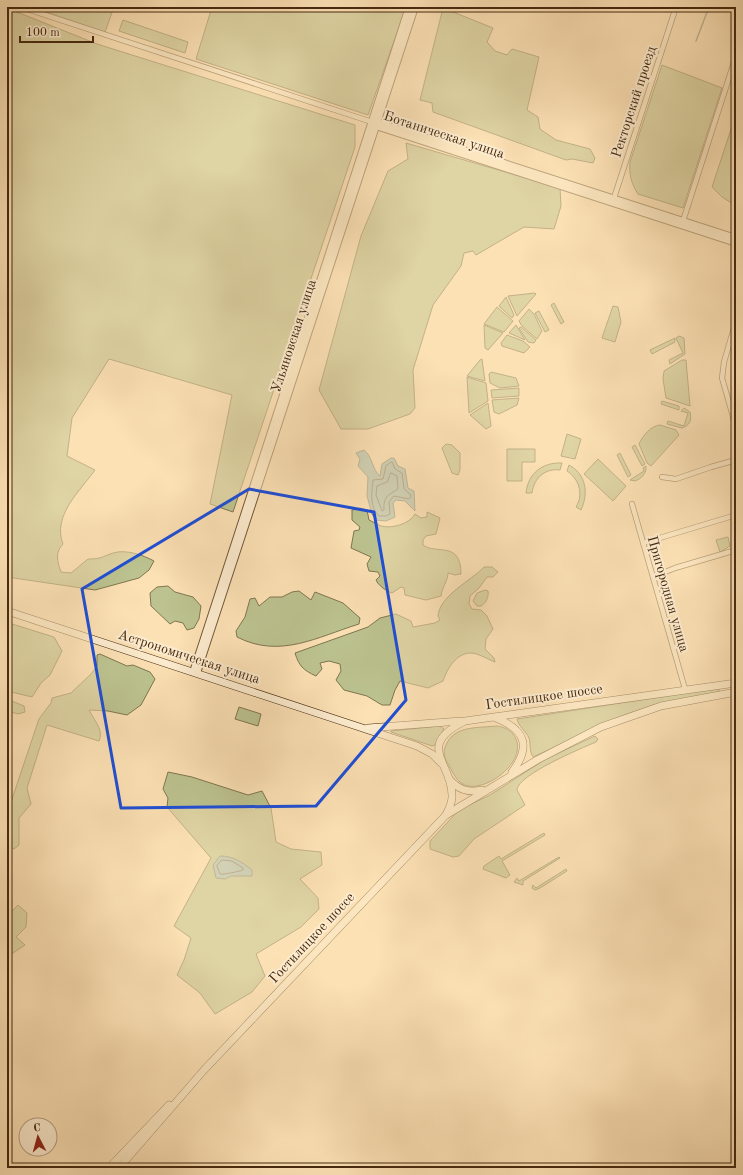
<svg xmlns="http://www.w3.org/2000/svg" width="743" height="1175" font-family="'Old Standard TT',serif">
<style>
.green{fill:#bcc390;stroke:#807650}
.water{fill:#a1bcb6;stroke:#7c8173}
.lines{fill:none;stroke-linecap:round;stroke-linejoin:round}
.shore{stroke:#737262;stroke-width:1}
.stream{stroke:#7c8173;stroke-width:1.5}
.minor-casing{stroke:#735738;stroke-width:6}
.tertiary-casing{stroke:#735738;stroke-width:8}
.secondary-casing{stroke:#45290f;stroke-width:8}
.minor{stroke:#fdeccf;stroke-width:4.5}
.tertiary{stroke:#fdeccf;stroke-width:6}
.secondary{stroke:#fdeccf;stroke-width:7}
.marked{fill:none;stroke:#1d4ed8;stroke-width:3;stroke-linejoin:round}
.labels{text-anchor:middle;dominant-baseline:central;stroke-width:4;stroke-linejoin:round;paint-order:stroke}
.street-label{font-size:14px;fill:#45290f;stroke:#fdeccf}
</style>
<rect width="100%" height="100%" fill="#fce1b5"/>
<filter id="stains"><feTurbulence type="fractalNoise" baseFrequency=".005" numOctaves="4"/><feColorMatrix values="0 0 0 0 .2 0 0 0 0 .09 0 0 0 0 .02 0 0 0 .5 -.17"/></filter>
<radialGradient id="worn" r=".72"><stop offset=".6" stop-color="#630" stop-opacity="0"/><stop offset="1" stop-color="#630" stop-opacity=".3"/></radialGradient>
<g class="green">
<polygon points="31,7 114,7 105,32"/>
<polygon points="212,7 406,7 368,115 196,59"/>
<path d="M7,8l90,36 258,81v22l-122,365 -23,-8 22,-109 -123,-36 -37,59 -5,38 28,14c-15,21 -43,46 -32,74 -8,8 -6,17 -2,28l10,1 17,-14c14,0 13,-2 25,-6 13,-4 30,2 41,8l-5,9 -10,8 -44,12 -88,-13z"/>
<polygon points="443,8 493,28 487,42 495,51 507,55 512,49 539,57 527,110 538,117 540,129 556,140 590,149 595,158 593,163 572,159 566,160 433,112 432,103 420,100"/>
<polygon points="123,20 188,42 185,53 119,31"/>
<path d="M662,65l60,23 -39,120 -45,-14c-7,-11 -9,-20 -8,-32z"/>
<polygon points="736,114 736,206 722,197 712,187"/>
<polygon points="406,143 560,188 561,206 554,229 524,227 476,255 473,251 464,253 461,266 433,305 413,370 415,408 410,414 368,429 341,429 319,390 361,236 388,171 408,159"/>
<polygon points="535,293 536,294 517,316 508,296"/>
<polygon points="506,297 514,315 512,318 499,306"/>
<polygon points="554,303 564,322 561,324 551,305"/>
<polygon points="613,306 618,307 621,322 615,342 602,338"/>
<polygon points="497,307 513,321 504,332 484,324"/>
<polygon points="529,309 534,314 542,331 537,339 522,326 519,321"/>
<polygon points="539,311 549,330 545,332 535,313"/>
<polygon points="484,325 503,333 488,350 485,348"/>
<polygon points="516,325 525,340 509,333"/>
<polygon points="521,327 536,340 534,343 528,342 519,328"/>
<polygon points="507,335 523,341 530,347 524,353 502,346 501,343"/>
<polygon points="679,336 684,338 685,354 670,364 669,360 683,353 676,338"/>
<polygon points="675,338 675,342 652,354 650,350"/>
<polygon points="482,359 485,381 467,376 480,360"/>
<polygon points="682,360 686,360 690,406 666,398 663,379 664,371"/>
<polygon points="491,372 516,378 519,386 500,388 490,383 489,374"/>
<polygon points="467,377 486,383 488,401 469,413"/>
<polygon points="519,388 519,396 492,398 491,390"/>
<polygon points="519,398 517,405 499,414 494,412 492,400"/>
<polygon points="662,401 679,406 679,410 661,404"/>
<polygon points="488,403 491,426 486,429 470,415"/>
<path d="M684,408l6,4c2,9 0,13 -8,16l-15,-4 1,-3 16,5 4,-13 -7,-2z"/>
<path d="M660,425l16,5 3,5 -28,31 -4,-3 -8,-19c4,-9 12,-18 21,-19z"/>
<polygon points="567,434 581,439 575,459 561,456"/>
<polygon points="446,444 452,445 460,453 460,470 458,475 452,473 442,448"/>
<polygon points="635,445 645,464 642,466 632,447"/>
<polygon points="507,449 535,449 535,462 522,462 522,481 507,481"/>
<polygon points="620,453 631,475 628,477 617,455"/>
<polygon points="598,459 626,486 613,501 584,474"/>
<path d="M562,463l-2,7c-15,-2 -26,8 -28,23h-6c2,-20 17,-31 36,-30z"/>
<path d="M569,465c17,9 20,28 12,45l-5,-3c8,-13 3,-28 -9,-36z"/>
<path d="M646,466c1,7 -5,13 -11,15l-5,-1 14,-9 -1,-3z"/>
<path d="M360,508l7,2 2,10c4,2 8,4 12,6 10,3 29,-2 34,-12l6,4 6,-1v-5l13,6 -4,16 -10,2 -3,4v5c13,10 38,-5 38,29l-6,1 -7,-2c0,8 -6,14 -7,23l-15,4 -21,-5 -1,-7 -3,-1 -9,6c-6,-2 -14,-8 -16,-13l4,-4 -2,-4 -9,-1 -2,-7 4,-7 -20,-9 3,-17 5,-1 1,-3 -8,-7v-10z"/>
<polygon points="728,537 730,546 720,552 716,540"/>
<path d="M484,567h8l6,5 -5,5h-6l-8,11 -9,8 -1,8 3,5 9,1 6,6 6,13 -7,10 -1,10 9,9 1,4c-6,-2 -17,-9 -24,-9 -15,0 -24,16 -28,28l-15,7 -28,-7 -5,9 -5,15h-8l-15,-9 -23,-6 -8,-10 5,-9 -1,-7 -11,-3 -9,2 2,6 -6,7c-13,-6 -17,-10 -21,-23l73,-26 12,-9 16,-4 15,7 2,6 22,-4 5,-3 -2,-4c2,-21 33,-35 46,-49z"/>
<polygon points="168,586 175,592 193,597 201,606 199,619 194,628 187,630 183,623 175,621 170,624 151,606 150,593 157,587"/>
<path d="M485,590l3,1c1,6 -2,12 -7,15h-4l-4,-5 4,-8z"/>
<path d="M299,591l12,9 4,-8 28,11 17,15 -1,6c-42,13 -79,35 -122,13l-1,-6 9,-14 5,-18 5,-1 4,8 11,-9h12l10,-5z"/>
<polygon points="12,624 54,637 62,651 50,675 41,683 32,697 7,691 7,625"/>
<path d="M100,654l27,12 6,-1 17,7 5,7 -14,26 -14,10 -19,-4 -19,-1c5,10 15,20 10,31l-52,-16 -20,63 4,16 -12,14v27l-5,4 -7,-2v-31l2,-8 30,-89 12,-16 1,-5 19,-5 20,-19 6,-8v-11z"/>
<path d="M719,688v4l-66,13 -34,12 -86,40c-4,-6 -2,-12 -4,-19 -3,-7 -11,-12 -12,-19z"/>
<polygon points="7,699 24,706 25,712 18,714 7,711"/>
<polygon points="239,707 261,714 258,726 235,719"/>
<polygon points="440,726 444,729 435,745 432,746 391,732 391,731"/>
<path d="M497,726c7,1 11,3 16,8 20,26 -31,62 -50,50 -8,-4 -11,-14 -16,-22 -3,-5 -4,-11 -1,-17 8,-20 34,-17 51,-19z"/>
<path d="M595,736l3,3 -2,3c-14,6 -79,33 -79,48l8,15 -51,34 -15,17 -6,1 -23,-8v-8l29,-31 31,-15 56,-36z"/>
<polygon points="168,772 192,777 248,795 262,791 271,808 276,842 291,849 321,852 322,865 300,879 318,898 319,909 301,927 256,954 265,976 252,992 215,1014 200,993 177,975 184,960 191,938 174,926 211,858 167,807 168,798 163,789"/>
<polygon points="544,833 545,835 502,861 510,875 506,878 483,869 484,866 499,856 501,859"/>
<polygon points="559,857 560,858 523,881 523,885 514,882 517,878 519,881"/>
<polygon points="566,869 567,871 540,888 535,890 532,888 533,885 536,888"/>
<polygon points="18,905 27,913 26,927 16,937 25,945 7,957 7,916"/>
</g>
<g class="water">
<path d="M364,450c9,7 8,20 16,26l2,-12 9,-6h3l4,8 7,3 3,19 6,3 1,20 -10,-10 -9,-1 -3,3 2,14 -9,4 -10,-1 -4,-6 -5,-18 1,-19 -10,-11 2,-7 -4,-6z"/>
<path d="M220,856c13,0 22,6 32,14v6h-21l-6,3 -9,-1 -3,-13z"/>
</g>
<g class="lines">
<g class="shore">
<path d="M392,462l3,7 7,4 2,16 6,5 1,3 -2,2 -15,-3 -5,6 1,12 -4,2h-7c-10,-9 -7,-25 -6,-36l10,-1 3,-13z"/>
<path d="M391,473l6,3 1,13c-10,6 -15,8 -14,21l-2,1 -6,-16 1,-9 10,-4z"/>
<path d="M222,860l10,1 11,7v2c-2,1 -21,5 -23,4l-3,-8z"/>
</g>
<polyline class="stream" points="696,41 709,7"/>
<g class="minor-casing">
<g id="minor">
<polyline points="21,7 372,122"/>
<polyline points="613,201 676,7"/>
<polyline points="682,224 736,56"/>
<polyline points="736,321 724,362 722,378 736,427"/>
<polyline points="662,477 676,479 711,467 736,460"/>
<polyline points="632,504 685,689"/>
<polyline points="643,543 736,515"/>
<polyline points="653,577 675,568 736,550"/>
</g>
</g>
<g class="tertiary-casing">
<g id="tertiary">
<polyline points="373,122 377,122 736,238"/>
<polyline points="373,123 376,126 736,243"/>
<polyline points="193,672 409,7"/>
<polyline points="197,673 415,7"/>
</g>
</g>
<g class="secondary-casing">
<g id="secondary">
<polyline points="7,611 417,746 432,754 441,763"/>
<path d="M496,718c30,12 35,29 16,54"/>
<polyline points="368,728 461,721"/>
<path d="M449,779c10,11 19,14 33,11"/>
<path d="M446,815c2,-5 6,-11 6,-18 1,-34 -38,-51 13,-76l271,-38"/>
<polyline points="109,1168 169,1105"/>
<polyline points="119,1168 204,1070 446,815 537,760 601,727 661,706 736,692"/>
</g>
</g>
<use href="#minor" class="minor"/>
<use href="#tertiary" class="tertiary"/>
<use href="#secondary" class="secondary"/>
</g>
<path d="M0 0H743V1175H0ZM249,489l125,23 32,188 -90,106 -195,2 -39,-219z" fill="#fce1b5" fill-opacity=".55" fill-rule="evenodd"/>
<path class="marked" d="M249,489l125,23 32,188 -90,106 -195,2 -39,-219z"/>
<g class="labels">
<g class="street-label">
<text transform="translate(634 102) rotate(-72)">Ректорский проезд</text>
<text transform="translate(444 135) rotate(18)">Ботаническая улица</text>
<text transform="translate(294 336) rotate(-72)">Ульяновская улица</text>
<text transform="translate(668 594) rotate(74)">Пригородная улица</text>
<text transform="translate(189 657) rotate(18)">Астрономическая улица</text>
<text transform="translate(544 697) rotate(-8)">Гостилицкое шоссе</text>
<text transform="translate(312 938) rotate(-47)">Гостилицкое шоссе</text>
</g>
</g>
<rect width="743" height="1175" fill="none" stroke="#fce1b5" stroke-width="24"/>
<rect x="8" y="8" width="727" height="1159" fill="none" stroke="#45290f" stroke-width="2"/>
<rect x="12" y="12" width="719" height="1151" fill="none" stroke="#45290f"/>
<g transform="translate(38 1137) rotate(354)"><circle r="19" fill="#fdeccf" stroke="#b39e82"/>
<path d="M0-3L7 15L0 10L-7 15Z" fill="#8f2418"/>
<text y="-6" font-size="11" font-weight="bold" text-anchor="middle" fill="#45290f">С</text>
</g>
<path d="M20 36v6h73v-6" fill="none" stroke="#45290f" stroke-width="2"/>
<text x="26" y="36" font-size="12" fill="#45290f" stroke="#fdeccf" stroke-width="3" paint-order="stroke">100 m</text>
<rect width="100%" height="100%" filter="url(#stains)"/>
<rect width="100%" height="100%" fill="url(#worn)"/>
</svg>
